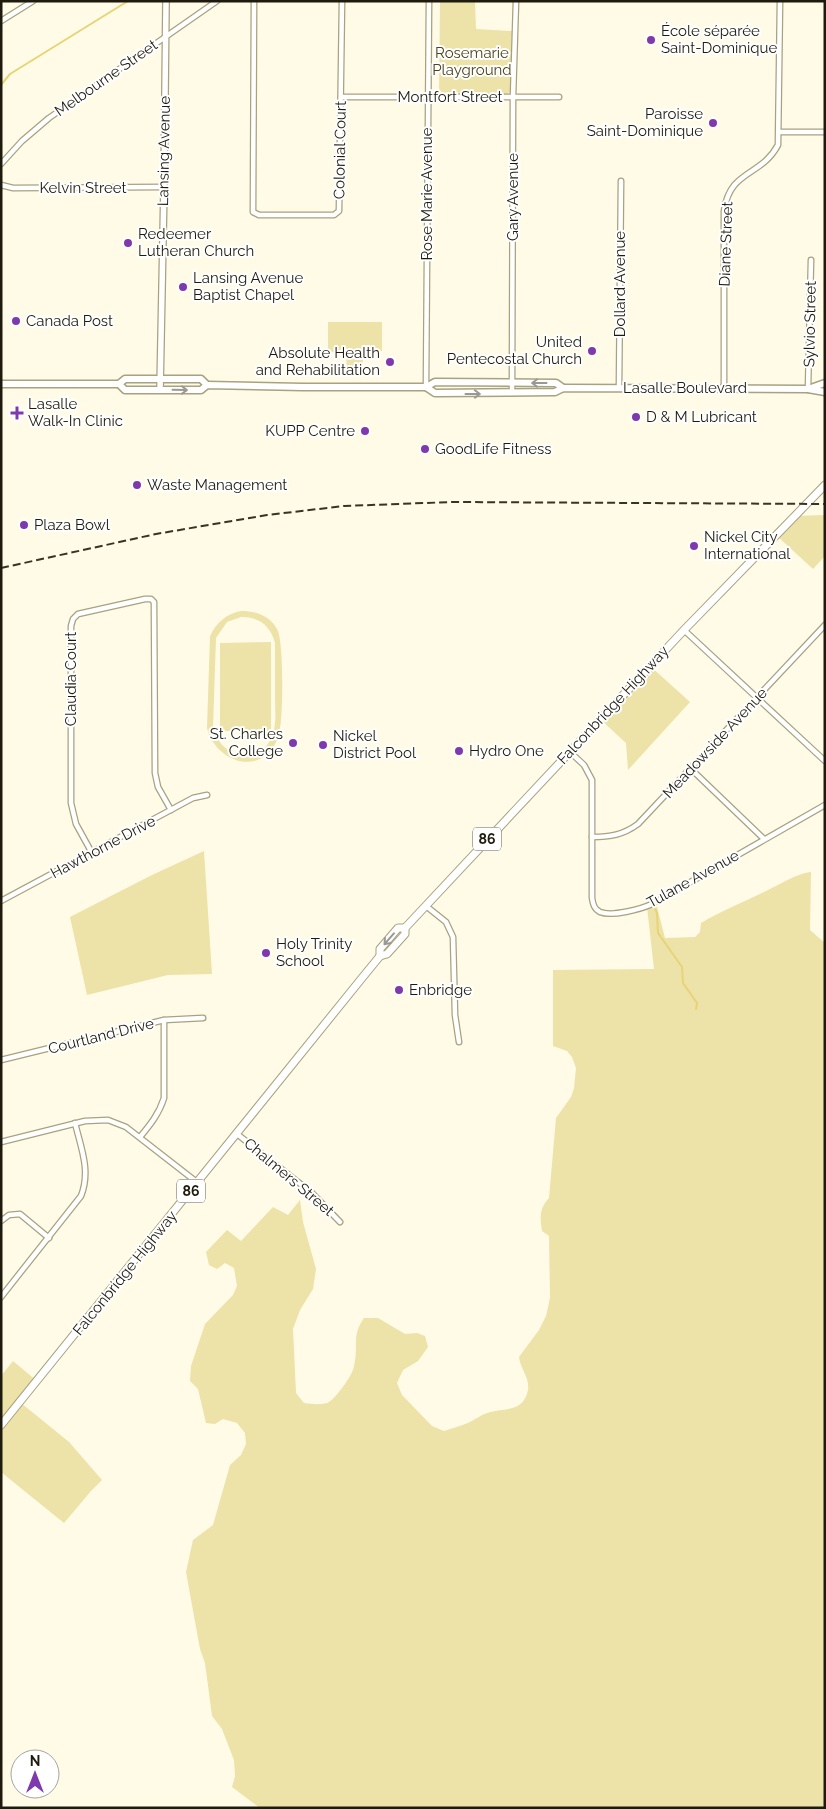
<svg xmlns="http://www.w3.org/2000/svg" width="826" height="1809" font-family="Raleway,sans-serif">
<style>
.green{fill:#ede2a8;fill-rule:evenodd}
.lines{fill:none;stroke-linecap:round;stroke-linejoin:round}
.stream{stroke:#e7d476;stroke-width:2}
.minor-casing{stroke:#a8a280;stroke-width:7}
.tertiary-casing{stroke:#a8a280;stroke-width:8}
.secondary-casing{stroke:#a8a280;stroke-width:9}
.primary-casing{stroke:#a8a280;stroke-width:9}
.minor{stroke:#fff;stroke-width:4.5}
.tertiary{stroke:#fff;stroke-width:5.5}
.secondary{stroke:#fff;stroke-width:6}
.primary{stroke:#fff;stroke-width:7}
.rail{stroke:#373426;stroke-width:2;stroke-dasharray:8 4;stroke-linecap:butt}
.oneway{stroke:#9a9893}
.poi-dot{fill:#7e39ac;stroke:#fff;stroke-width:2}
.labels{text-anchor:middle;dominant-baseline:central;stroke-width:4;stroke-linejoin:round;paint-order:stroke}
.shield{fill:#fff;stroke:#625f56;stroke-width:1}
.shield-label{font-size:14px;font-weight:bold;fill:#1e1b0e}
.poi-label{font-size:15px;fill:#1e1b0e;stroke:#fff;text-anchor:start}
.park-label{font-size:15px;fill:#4c441d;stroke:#fff}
.street-label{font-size:15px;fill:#1e1b0e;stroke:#fff}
</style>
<rect width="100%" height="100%" fill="#fffbe6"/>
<g class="green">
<polygon points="440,1 475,1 476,29 512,31 510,92 505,95 439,95"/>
<polygon points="328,322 382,322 382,351 363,351 363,376 347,376 346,352 328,352"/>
<polygon points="825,515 825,556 813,569 776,535 795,516"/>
<path d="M241,611c14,0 28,4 36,18 7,11 6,84 3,99 -1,6 -3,13 -6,18 -20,31 -60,12 -67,-18l3,-92c7,-14 16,-22 31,-25zM241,617c18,0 29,8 34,26 0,18 0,36 0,54 0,13 2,27 -3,39 -5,14 -19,23 -34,19 -13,-4 -22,-15 -25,-28l3,-89 11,-16z"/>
<polygon points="271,642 271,731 220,731 220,643"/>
<polygon points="650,666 690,702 628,770 626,743 600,719"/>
<polygon points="204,851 212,974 168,975 87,995 70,917 152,875"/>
<path d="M811,872l-1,58 15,13v865h-565l-28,-21 3,-11 -1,-16 -12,-31 -10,-13 -7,-53 -5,-14 -14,-77 7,-32 20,-15 17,-60 11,-10 5,-11 -1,-11 -8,-10 -14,-4 -8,5 -9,-1 -8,-34 -8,-8 1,-15 14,-42 28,-29 4,-9 -3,-18 -9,-5 -8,6 -8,-4 -3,-13 21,-22 14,11 32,-34 15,8 12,-15 3,22 13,47 -3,20 -13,21 -7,19 3,64 8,10c8,1 15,2 23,0 8,-3 26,-28 27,-37 5,-19 -3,-30 10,-48h14l27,16 12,-1 8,3 3,11 -10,14 -15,9 -6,13 5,12 30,31 12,5c8,-3 17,-5 26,-9 6,-3 11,-7 17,-9 16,-6 36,1 41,-23 2,-12 -8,-22 -9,-33l20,-27 7,-14 4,-18 -1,-62 -7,-5c-2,-14 -3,-22 7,-33l7,-80 15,-21 3,-9 2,-20 -4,-11 -5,-6 -14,-5v-76l101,-1 -7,-62 9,-4 9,35 30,-1 5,-5 1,-9c22,-13 45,-22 67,-33 15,-7 27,-16 43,-18z"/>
<polygon points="13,1361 38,1382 21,1403 69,1442 102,1480 91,1491 64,1523 1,1472 1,1376"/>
</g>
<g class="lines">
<g class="stream">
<polyline points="1,85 10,74 128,1"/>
<polyline points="654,907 657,913 658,933 682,967 683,983 697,1003 696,1009"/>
</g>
<g class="minor-casing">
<g id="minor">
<polyline points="254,1 253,212 259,215 334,215 339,211 342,1"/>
<polyline points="1,21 33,1"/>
<polyline points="341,97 559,97"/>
<polyline points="779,132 825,132"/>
<polyline points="1,164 22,141 49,118 217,1"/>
<polyline points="1,185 13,188 164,187"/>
<polyline points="426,387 429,1"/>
<polyline points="619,388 621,181"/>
<path d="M724,389v-178c6,-42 37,-34 54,-66l2,-144"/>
<polyline points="808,389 811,260"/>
<polyline points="512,393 513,97 516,1"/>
<polyline points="684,630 825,761"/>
<path d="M570,752l14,13 8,15v118c1,6 2,11 8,14 12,5 41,-3 52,-8l173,-99"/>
<polyline points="691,769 764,839"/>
<path d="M592,837c18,0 31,-2 46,-13l187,-199"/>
<polyline points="92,853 76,824 71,803 71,626 73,619 78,614 145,599 151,599 154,602 155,773 158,787 171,810"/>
<polyline points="1,901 193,798 207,795"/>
<polyline points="426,906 446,922 453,937 455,1015 459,1042"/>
<polyline points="1,1060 164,1020 203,1018"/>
<polyline points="237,1134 312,1193 340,1222"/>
<path d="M140,1137c10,-12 19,-23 24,-39v-78"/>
<polyline points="1,1142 85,1121 108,1120 126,1127 198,1183"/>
<polyline points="1,1221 9,1215 20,1214 49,1238"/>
<path d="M1,1297l80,-101c10,-25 0,-48 -6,-73"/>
</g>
</g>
<g class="tertiary-casing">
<polyline id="tertiary" points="160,390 164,187 166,1"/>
</g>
<g class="secondary-casing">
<g id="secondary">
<polyline points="1,384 119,384 125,379 201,379 207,385"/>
<polyline points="119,384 125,390 201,390 207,385 303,387 426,387 435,382 556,383 563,388"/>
<polyline points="426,387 435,393 555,392 563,388 808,389 825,392"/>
<polyline points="808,389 825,383"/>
</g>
</g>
<g class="primary-casing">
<g id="primary">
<polyline points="380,956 380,949 398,928 405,928"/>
<polyline points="1,1425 362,978 380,956 387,954 405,934 405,928 684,630 825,485"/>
</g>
</g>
<use href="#minor" class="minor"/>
<use href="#tertiary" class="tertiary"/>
<use href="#secondary" class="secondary"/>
<use href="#primary" class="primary"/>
<polyline class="rail" points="1,568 156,534 267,515 344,506 452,502 825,504"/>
</g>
<defs><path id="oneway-shaft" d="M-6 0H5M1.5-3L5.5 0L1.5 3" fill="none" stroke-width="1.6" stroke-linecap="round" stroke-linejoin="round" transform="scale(1.25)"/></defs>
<g class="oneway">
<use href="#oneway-shaft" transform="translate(539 383) rotate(-180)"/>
<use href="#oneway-shaft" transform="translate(180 390) rotate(1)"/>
<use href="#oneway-shaft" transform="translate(473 394)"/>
<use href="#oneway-shaft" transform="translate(389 939) rotate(131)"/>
</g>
<g class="poi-dot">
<circle cx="651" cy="40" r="5"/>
<circle cx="713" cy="123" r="5"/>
<circle cx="128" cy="243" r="5"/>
<circle cx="183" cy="287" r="5"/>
<circle cx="16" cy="321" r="5"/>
<circle cx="592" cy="351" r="5"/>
<circle cx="390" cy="362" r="5"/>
<path d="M14.5 405.5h5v5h5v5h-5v5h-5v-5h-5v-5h5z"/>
<circle cx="636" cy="417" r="5"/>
<circle cx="365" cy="431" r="5"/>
<circle cx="425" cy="449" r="5"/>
<circle cx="137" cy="485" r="5"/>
<circle cx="24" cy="525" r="5"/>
<circle cx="694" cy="546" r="5"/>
<circle cx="293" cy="743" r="5"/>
<circle cx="323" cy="745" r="5"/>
<circle cx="459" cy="751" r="5"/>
<circle cx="266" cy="953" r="5"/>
<circle cx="399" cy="990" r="5"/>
</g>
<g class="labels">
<g class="shield">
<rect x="473" y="827.5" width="28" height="23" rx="4"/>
<rect x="177" y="1179.5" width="28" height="23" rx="4"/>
</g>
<g class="shield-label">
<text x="487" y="839">86</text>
<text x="191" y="1191">86</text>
</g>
<g class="poi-label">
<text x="661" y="31">École séparée<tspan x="661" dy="17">Saint-Dominique</tspan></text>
<text x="703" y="114" text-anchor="end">Paroisse<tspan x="703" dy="17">Saint-Dominique</tspan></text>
<text x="138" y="234">Redeemer<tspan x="138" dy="17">Lutheran Church</tspan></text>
<text x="193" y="278">Lansing Avenue<tspan x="193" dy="17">Baptist Chapel</tspan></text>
<text x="26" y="321">Canada Post</text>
<text x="582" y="342" text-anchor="end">United<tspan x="582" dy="17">Pentecostal Church</tspan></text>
<text x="380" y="353" text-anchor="end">Absolute Health<tspan x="380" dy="17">and Rehabilitation</tspan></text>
<text x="28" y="404">Lasalle<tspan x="28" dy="17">Walk-In Clinic</tspan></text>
<text x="646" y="417">D &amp; M Lubricant</text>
<text x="355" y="431" text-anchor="end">KUPP Centre</text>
<text x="435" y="449">GoodLife Fitness</text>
<text x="147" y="485">Waste Management</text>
<text x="34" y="525">Plaza Bowl</text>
<text x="704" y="537">Nickel City<tspan x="704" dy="17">International</tspan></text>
<text x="283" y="734" text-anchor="end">St. Charles<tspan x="283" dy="17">College</tspan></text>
<text x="333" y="736">Nickel<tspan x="333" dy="17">District Pool</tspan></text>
<text x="469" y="751">Hydro One</text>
<text x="276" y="944">Holy Trinity<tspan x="276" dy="17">School</tspan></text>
<text x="409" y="990">Enbridge</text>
</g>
<g class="park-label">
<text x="472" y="53">Rosemarie<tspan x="472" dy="17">Playground</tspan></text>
</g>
<g class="street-label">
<text transform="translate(106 78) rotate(-35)">Melbourne Street</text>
<text x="450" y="97">Montfort Street</text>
<text transform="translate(340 150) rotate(-89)">Colonial Court</text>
<text transform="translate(164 151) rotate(-89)">Lansing Avenue</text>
<text x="83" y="188">Kelvin Street</text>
<text transform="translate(427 194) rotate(-90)">Rose Marie Avenue</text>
<text transform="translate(513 197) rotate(-90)">Gary Avenue</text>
<text transform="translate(726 244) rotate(-88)">Diane Street</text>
<text transform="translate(620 284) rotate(-90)">Dollard Avenue</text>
<text transform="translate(810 324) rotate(-89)">Sylvio Street</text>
<text x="685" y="388">Lasalle Boulevard</text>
<text transform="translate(71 679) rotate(-90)">Claudia Court</text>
<text transform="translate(613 705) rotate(-47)">Falconbridge Highway</text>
<text transform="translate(715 743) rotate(-47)">Meadowside Avenue</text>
<text transform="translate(103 847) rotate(-28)">Hawthorne Drive</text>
<text transform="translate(693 879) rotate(-29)">Tulane Avenue</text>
<text transform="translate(101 1036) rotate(-14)">Courtland Drive</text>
<text transform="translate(289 1177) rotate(40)">Chalmers Street</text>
<text transform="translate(125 1273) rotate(-51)">Falconbridge Highway</text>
</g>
</g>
<rect width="826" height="1809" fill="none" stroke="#1e1b0e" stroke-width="5"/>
<g transform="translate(35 1774)"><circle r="24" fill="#ffffff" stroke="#a5a49f"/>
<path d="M0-4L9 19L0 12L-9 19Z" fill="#7e39ac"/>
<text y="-8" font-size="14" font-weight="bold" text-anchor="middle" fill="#1e1b0e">N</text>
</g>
</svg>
